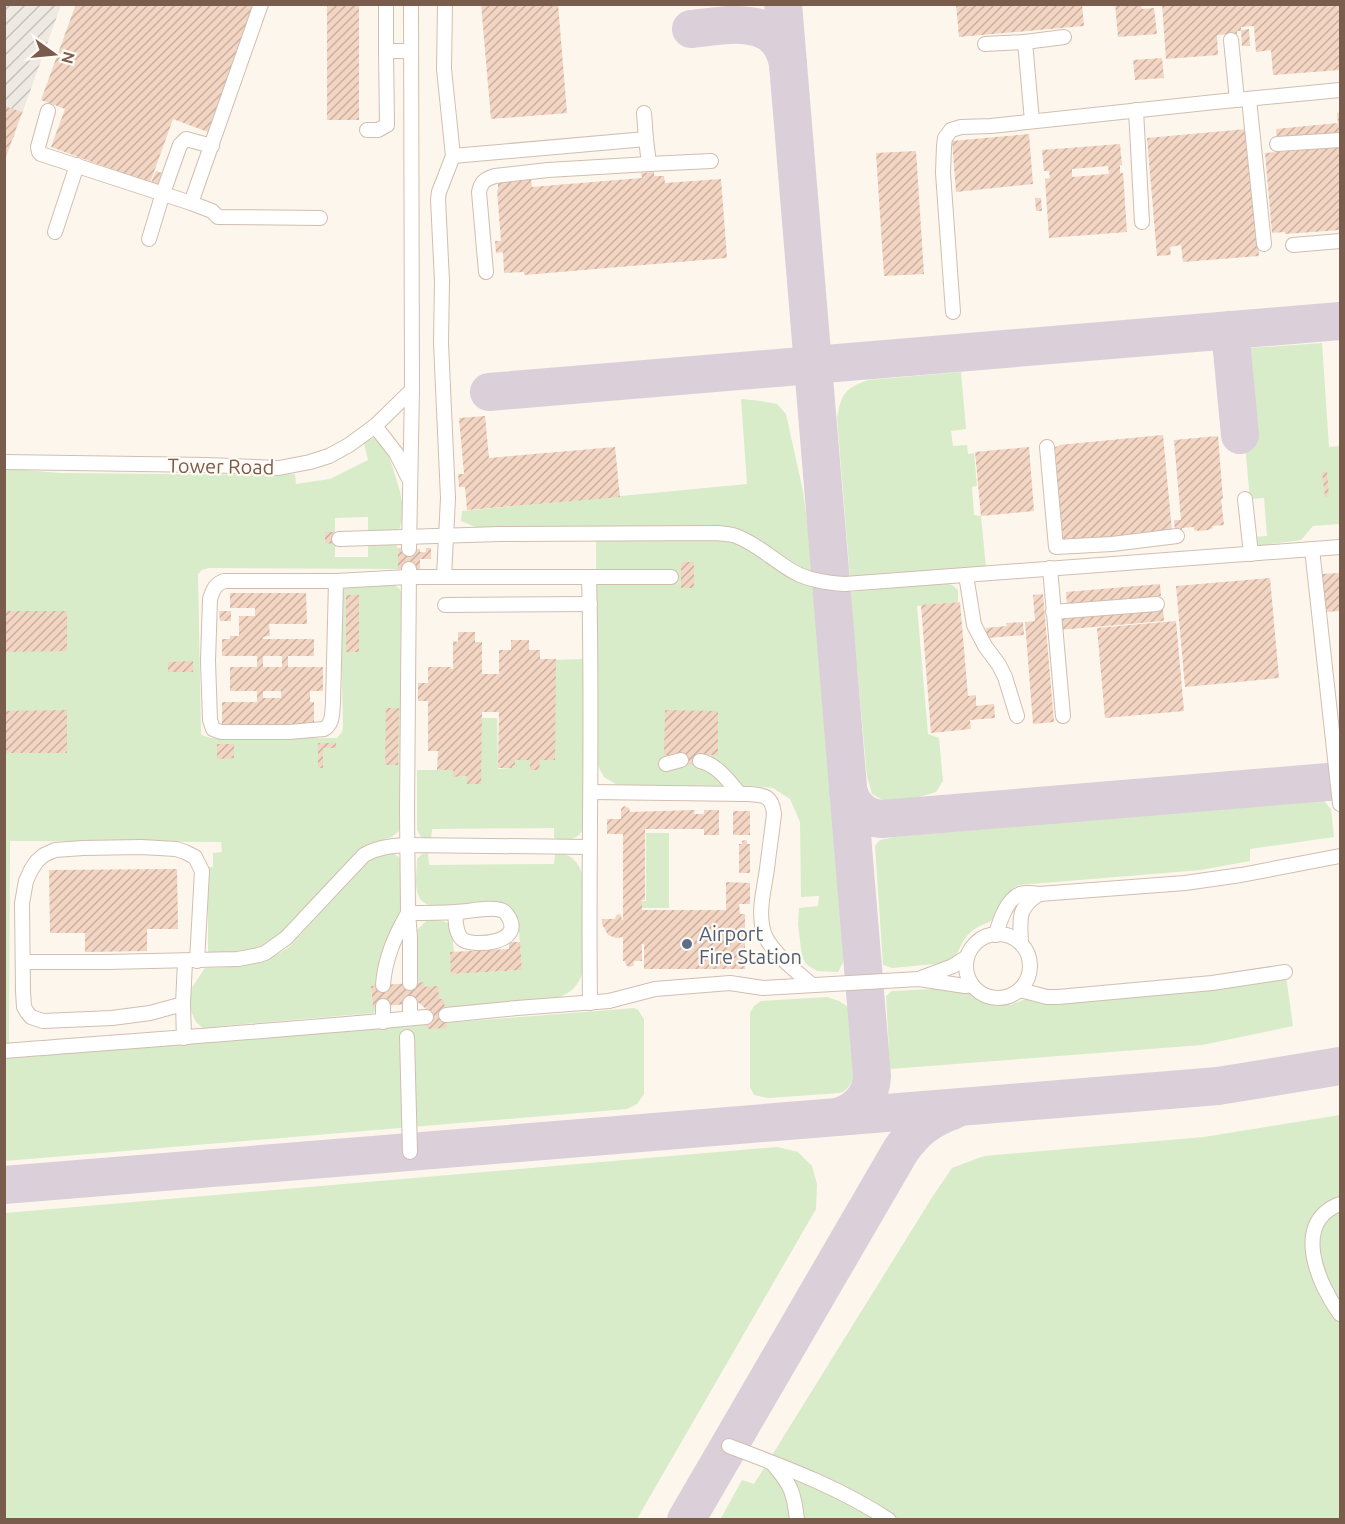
<svg xmlns="http://www.w3.org/2000/svg" width="1345" height="1524" font-family="Ubuntu,sans-serif">
<style>
.industrial{fill:url(#industrial-furrows)}
.green{fill:#d8ecc9}
.lines{fill:none;stroke-linecap:round;stroke-linejoin:round}
.taxiway{stroke:#dbcfda;stroke-width:38}
.building{fill:url(#building-hatch);fill-rule:evenodd}
.minor-casing{stroke:#d1beb0;stroke-width:16}
.minor{stroke:#fff;stroke-width:14}
.service-dot{fill:#5c6f8a;stroke:#fffaf3;stroke-width:2}
.labels{text-anchor:middle;dominant-baseline:central;stroke-width:4.5;stroke-linejoin:round;paint-order:stroke}
.street-label{font-size:20px;fill:#7a5c4d;stroke:#fffaf3}
.service-label{font-size:20px;fill:#4e5e75;stroke:#fffaf3;text-anchor:start}
</style>
<defs>
<pattern id="industrial-furrows" width="10" height="10" patternUnits="userSpaceOnUse" patternTransform="scale(1.5)"><rect width="10" height="10" fill="#efe9e4"/><path d="M-1 1l2-2M0 10L10 0M9 11l2-2" fill="none" stroke="#c7c0bb"/></pattern>
<pattern id="building-hatch" width="6" height="6" patternUnits="userSpaceOnUse" patternTransform="scale(1.5)"><rect width="6" height="6" fill="#f3d5c3"/><path d="M-1 1l2-2M0 6l6-6M5 7l2-2" fill="none" stroke="#cab0a1"/></pattern>
</defs>
<rect width="100%" height="100%" fill="#fdf6ec"/>
<polygon class="industrial" points="5,5 61,5 5,161"/>
<g class="green">
<polygon points="1322,343 1329,447 1340,446 1340,524 1313,526 1301,540 1257,546 1254,537 1267,536 1264,498 1250,499 1236,349"/>
<path d="M961,372l5,57 -15,2 2,15 14,-1 1,9 6,-1 3,33 -5,1 2,28 7,1 5,52 -136,9 -13,-159c4,-24 9,-31 32,-38z"/>
<polygon points="741,399 761,401 777,404 786,414 803,491 814,573 798,565 779,553 734,528 478,528 461,521 462,511 747,484"/>
<path d="M375,437l13,16 12,38 4,22 -5,17 -31,1v-14l-33,1v39h33v-13l28,1 2,3v21l-189,-1 -7,2 -4,4 3,160 3,2 7,2h126l5,-6 1,-5 -3,-133 2,-4 5,-4 45,-2 7,4 2,4 -2,239 -7,6 -21,6 -11,6 -71,78c-26,26 -46,25 -81,26v-86h5v-14l9,-1 -1,-10 -211,-1 -1,196 1,17 166,-10 458,-36 4,2 6,9v75l-7,10 -10,5 -622,52 -1,-691 9,-1 47,4 213,2 22,-1 1,10 34,-5 38,-19 -4,-17z"/>
<polygon points="722,538 741,546 814,589 844,961 838,972 817,971 807,965 802,957 798,924 799,908 818,906 819,896 801,897 800,822 790,799 773,788 754,786 617,785 604,777 597,764 596,541"/>
<polygon points="943,583 952,585 958,590 958,602 917,606 928,734 939,738 943,781 936,792 919,797 886,802 872,794 867,776 850,592"/>
<path d="M583,659l1,168c-6,14 -16,13 -28,12l-2,-2v-9l-122,1 -1,10 -10,-2 -4,-7v-60h36v7l14,-1v8h14l-1,-66h17l1,51 12,-1v-8l42,-100z"/>
<path d="M1323,800l8,9 3,28 -84,12v12l-49,9 -182,15c-18,9 -12,15 -22,30 -6,9 -17,9 -25,16 -9,7 -12,18 -18,28l-9,4 -53,5 -9,-3 -8,-119 5,-6 15,-3z"/>
<polygon points="646,833 669,833 669,908 639,908 639,901 646,901"/>
<path d="M392,853l7,4 1,4v49l-17,46 -4,30 -8,1 2,19h4l-3,7 -152,13 -18,3 -8,-7 -5,-11v-22l14,-21c32,-1 58,-1 85,-22l77,-83 11,-7z"/>
<path d="M428,853l1,12 125,-1 1,-9 1,-2c15,0 22,9 27,22l-1,98c-3,12 -11,20 -23,24l-114,11 -1,-9h-5l-15,-12v-5l-8,1 1,-53 10,-10h12l12,4 3,28 -2,22 70,-4 -4,-51 -7,-10 -10,-7 -69,4c-22,-5 -15,-29 -15,-47l5,-5z"/>
<polygon points="1286,976 1293,1026 1202,1045 890,1069 886,996 892,991 952,988 967,989 983,1001 997,1005 1010,1005 1026,999 1042,1004 1209,990"/>
<path d="M827,997l12,4 9,6 3,10 2,61c-3,7 -5,12 -13,15l-72,5 -14,-3 -4,-8v-74l4,-7 7,-5z"/>
<polygon points="1340,1115 1340,1519 720,1520 742,1480 754,1484 933,1196 952,1168 984,1156 1204,1137"/>
<polygon points="777,1147 798,1152 812,1166 817,1184 816,1209 637,1519 5,1519 5,1213"/>
</g>
<g class="lines">
<g class="taxiway">
<path d="M783,4l89,1072c-1,21 -15,35 -34,41"/>
<path d="M691,29c38,-4 87,-16 97,35"/>
<polyline points="1230,330 1240,435"/>
<polyline points="489,392 1340,321"/>
<path d="M848,790c5,17 16,28 34,29l458,-38"/>
<polyline points="4,1185 1218,1086 1340,1066"/>
<path d="M686,1520l215,-370c15,-21 28,-31 53,-40"/>
</g>
</g>
<g class="building">
<polygon points="76,4 253,4 208,132 173,119 150,183 51,147 65,109 41,100"/>
<rect x="327" y="4" width="32" height="116"/>
<polygon points="481,4 558,4 567,113 491,119"/>
<polygon points="956,4 1082,4 1084,26 959,37"/>
<polygon points="1115,4 1141,4 1142,9 1154,8 1157,34 1118,37"/>
<polygon points="1162,4 1340,4 1340,70 1273,75 1271,50 1256,52 1254,26 1241,27 1241,30 1249,29 1250,46 1242,46 1241,31 1237,31 1237,34 1217,35 1218,55 1166,59"/>
<polygon points="1162,58 1164,78 1135,80 1133,60"/>
<polygon points="4,106 22,112 5,159 4,159"/>
<polygon points="1340,112 1340,134 1277,139 1276,129 1338,123 1337,113"/>
<polygon points="1247,129 1259,256 1183,262 1181,245 1170,247 1171,255 1157,256 1147,138"/>
<polygon points="1029,134 1033,184 956,192 952,141"/>
<path d="M1120,144l2,21h-2v8h3l4,59 -78,6 -4,-59 5,-1 -1,-7h-5l-2,-21zM1108,166l1,8 -37,3v-8z"/>
<polygon points="1340,147 1340,230 1285,234 1285,232 1272,233 1265,153"/>
<polygon points="916,151 924,274 884,276 876,153"/>
<polygon points="156,171 162,173 158,185 151,183"/>
<polygon points="654,172 654,176 664,176 665,183 721,179 727,258 524,275 524,272 504,273 503,252 496,253 495,241 501,241 497,190 498,190 498,180 531,179 532,187 642,178 641,173"/>
<polygon points="1035,198 1041,198 1042,211 1036,211"/>
<polygon points="485,416 489,458 615,447 620,497 467,510 465,487 459,487 458,474 464,474 459,418"/>
<polygon points="1163,435 1172,531 1063,541 1055,447 1059,446 1059,445"/>
<polygon points="1218,436 1223,499 1221,499 1224,525 1212,526 1213,528 1208,530 1199,531 1194,530 1194,527 1182,528 1182,530 1175,531 1174,520 1181,520 1174,440"/>
<polygon points="1029,447 1034,511 981,516 975,452"/>
<polygon points="1322,472 1327,472 1329,497 1325,497"/>
<polygon points="325,532 334,532 334,544 325,543"/>
<polygon points="398,548 420,549 420,552 426,552 426,548 431,548 431,559 420,559 420,569 398,569"/>
<rect x="681" y="562" width="13" height="26"/>
<polygon points="1340,573 1340,611 1324,612 1321,574"/>
<polygon points="1270,578 1279,678 1185,687 1176,586"/>
<polygon points="1160,584 1161,596 1067,604 1066,592"/>
<path d="M230,593h76l1,31h-38l1,12 -7,1v2h51v17h-26v11h35v24h-13v11h4v24h-92v-24h35v-11h-27v-24h27v-11h-35v-17h8v-3h9v-20h16v-8h-25zM263,656h19v11h-19zM263,691h18v7h-18z"/>
<polygon points="1043,594 1054,722 1033,724 1025,622 1035,621 1033,595"/>
<rect x="346" y="595" width="13" height="57"/>
<polygon points="960,602 968,696 976,695 976,706 994,704 995,718 970,720 971,729 931,733 921,605"/>
<polygon points="1163,609 1164,621 1059,630 1058,618"/>
<polygon points="4,611 67,611 67,651 4,652"/>
<polygon points="219,611 231,611 231,621 220,621"/>
<polygon points="1176,621 1184,711 1105,718 1097,628"/>
<polygon points="1023,622 1024,635 987,638 986,628 1007,626 1006,623"/>
<polygon points="458,632 475,632 475,642 482,642 482,674 499,674 499,650 511,650 511,640 529,640 529,650 540,650 540,659 556,659 555,760 540,760 539,770 530,770 530,760 515,760 515,766 512,766 512,768 498,768 499,712 482,712 481,784 467,784 467,776 453,777 453,770 437,770 438,751 428,751 428,701 418,701 418,683 428,683 428,667 451,667 451,669 453,669 453,641 458,642"/>
<polygon points="193,661 193,672 168,672 168,662"/>
<polygon points="386,708 399,708 398,765 385,765"/>
<polygon points="67,710 67,753 4,753 4,711"/>
<polygon points="665,710 718,711 718,755 700,755 700,765 682,764 682,755 664,755"/>
<polygon points="318,743 336,743 336,748 323,748 323,768 318,768"/>
<polygon points="217,744 234,744 234,758 217,759"/>
<polygon points="624,806 629,808 630,812 695,810 694,814 704,814 704,810 719,810 719,835 704,835 704,829 645,829 645,900 642,900 642,910 726,910 726,882 750,883 750,904 739,904 740,914 745,914 745,969 644,969 644,944 642,944 642,961 634,961 633,966 629,967 626,965 625,961 623,961 623,937 616,938 608,935 602,924 602,919 615,919 616,916 618,914 621,915 622,920 623,920 623,834 607,834 607,819 621,819 621,809"/>
<rect x="733" y="811" width="17" height="24"/>
<polygon points="745,840 747,841 747,844 750,844 750,873 739,873 739,844 742,844 742,841"/>
<polygon points="177,869 178,929 147,929 147,951 85,952 85,933 50,933 49,870"/>
<polygon points="509,942 520,942 522,970 451,974 450,952 509,949"/>
<polygon points="424,982 424,987 438,986 439,999 444,999 447,1028 427,1029 425,1008 419,1003 373,1007 371,986"/>
</g>
<g class="lines">
<g class="minor-casing">
<g id="minor">
<polyline points="445,4 444,69 453,156 646,139 644,113"/>
<polyline points="1231,40 1237,100"/>
<polyline points="1025,42 1032,121"/>
<polyline points="985,44 1025,42 1064,37"/>
<polyline points="386,51 386,4"/>
<polyline points="1249,99 1264,244"/>
<polyline points="1136,110 1142,222"/>
<polyline points="48,111 38,147 39,152 41,154 191,203 212,211 218,217 320,218"/>
<polyline points="367,130 378,130 387,125 386,51 410,51"/>
<polyline points="646,139 649,164 711,161"/>
<polyline points="1277,144 1340,140"/>
<polyline points="191,203 261,4"/>
<polyline points="55,232 77,165"/>
<polyline points="149,239 163,193 180,145 186,139 212,146"/>
<polyline points="1293,245 1340,241"/>
<path d="M486,272l-7,-80c2,-10 6,-13 16,-16l53,-6 101,-6"/>
<polyline points="953,312 943,173 944,146 945,138 951,130 961,127 991,126 1215,102 1340,90"/>
<polyline points="375,426 396,453 408,477"/>
<polyline points="1047,447 1056,547 1112,544 1177,536"/>
<polyline points="4,462 207,465 279,468 310,462 329,456 349,445 375,426 412,390"/>
<polyline points="1245,499 1251,554"/>
<path d="M339,539l161,-5 218,-1c6,1 13,1 18,3 22,8 39,26 60,37 15,8 32,10 49,11l495,-37"/>
<polyline points="409,549 412,390 411,4"/>
<polyline points="1312,549 1340,804"/>
<polyline points="1050,568 1063,716"/>
<polyline points="409,569 407,811 408,913 410,937 410,983"/>
<polyline points="966,575 974,625 985,646 999,665 1005,677 1017,716"/>
<polyline points="444,577 448,498 441,343 442,281 438,199 439,192 453,156"/>
<path d="M589,577c4,142 -1,284 1,426"/>
<path d="M336,581l-3,122c-1,10 0,21 -9,26l-35,3h-68l-8,-3 -3,-9 -2,-59 2,-62c3,-9 5,-15 14,-18h112l72,-4h263"/>
<polyline points="445,605 590,604"/>
<polyline points="1053,612 1157,604"/>
<path d="M700,761c17,3 29,21 40,33"/>
<polyline points="666,764 681,760"/>
<path d="M591,792l156,2c17,1 25,1 27,20 -2,18 -5,37 -7,55 -3,21 -11,48 -1,69 10,18 30,33 45,46"/>
<path d="M408,913c16,0 31,0 47,-1 12,0 35,-6 46,-2 4,1 5,3 7,6 18,29 -39,31 -46,23 -7,-6 -6,-19 -7,-27"/>
<circle cx="998" cy="966" r="32"/>
<path d="M996,935c3,-13 11,-36 24,-41 7,-2 13,-1 19,0l146,-11 56,-8 99,-19"/>
<path d="M1021,943c-1,-24 -4,-35 18,-49"/>
<path d="M23,962h85l130,-3 21,-4 6,-2 21,-15 78,-83c14,-8 27,-9 43,-10l182,2"/>
<polyline points="921,978 953,966 967,957"/>
<path d="M383,985c2,-27 12,-49 25,-72"/>
<polyline points="1020,990 1047,997 1058,997 1212,983 1285,972"/>
<polyline points="410,1003 410,1018"/>
<polyline points="183,1004 150,1013 112,1018 43,1021 31,1017 27,1012 24,1007 23,991 22,903 26,881 31,870 37,861 44,855 55,850 83,848 141,847 176,849 185,852 195,857 202,871 197,961"/>
<polyline points="446,1015 517,1008 609,1001 655,989 730,983 763,988 919,979 965,986 972,985"/>
<polyline points="383,1022 383,1006"/>
<polyline points="407,1037 410,1152"/>
<polyline points="184,1038 183,1004 185,961"/>
<path d="M4,1051c141,-11 282,-21 422,-34"/>
<path d="M1340,1204c-49,18 -22,80 0,110"/>
<path d="M729,1446c55,21 110,41 160,74"/>
<path d="M773,1464c18,21 21,28 24,56"/>
</g>
</g>
<use href="#minor" class="minor"/>
</g>
<circle class="service-dot" cx="687" cy="944" r="6"/>
<g class="labels">
<g class="street-label">
<text transform="translate(221 466) rotate(1)">Tower Road</text>
</g>
<g class="service-label">
<text x="699" y="933">Airport<tspan x="699" dy="23">Fire Station</tspan></text>
</g>
</g>
<rect width="1345" height="1524" fill="none" stroke="#7a5c4d" stroke-width="12"/>
<g transform="translate(54 54) rotate(105)" stroke="#fffaf3" stroke-width="4.5" paint-order="stroke">
<path d="M0-4.5L10 22L0 15L-10 22Z" fill="#7a5c4d"/>
<text y="-9" font-size="16" font-weight="bold" text-anchor="middle" fill="#7a5c4d">N</text>
</g>
</svg>
